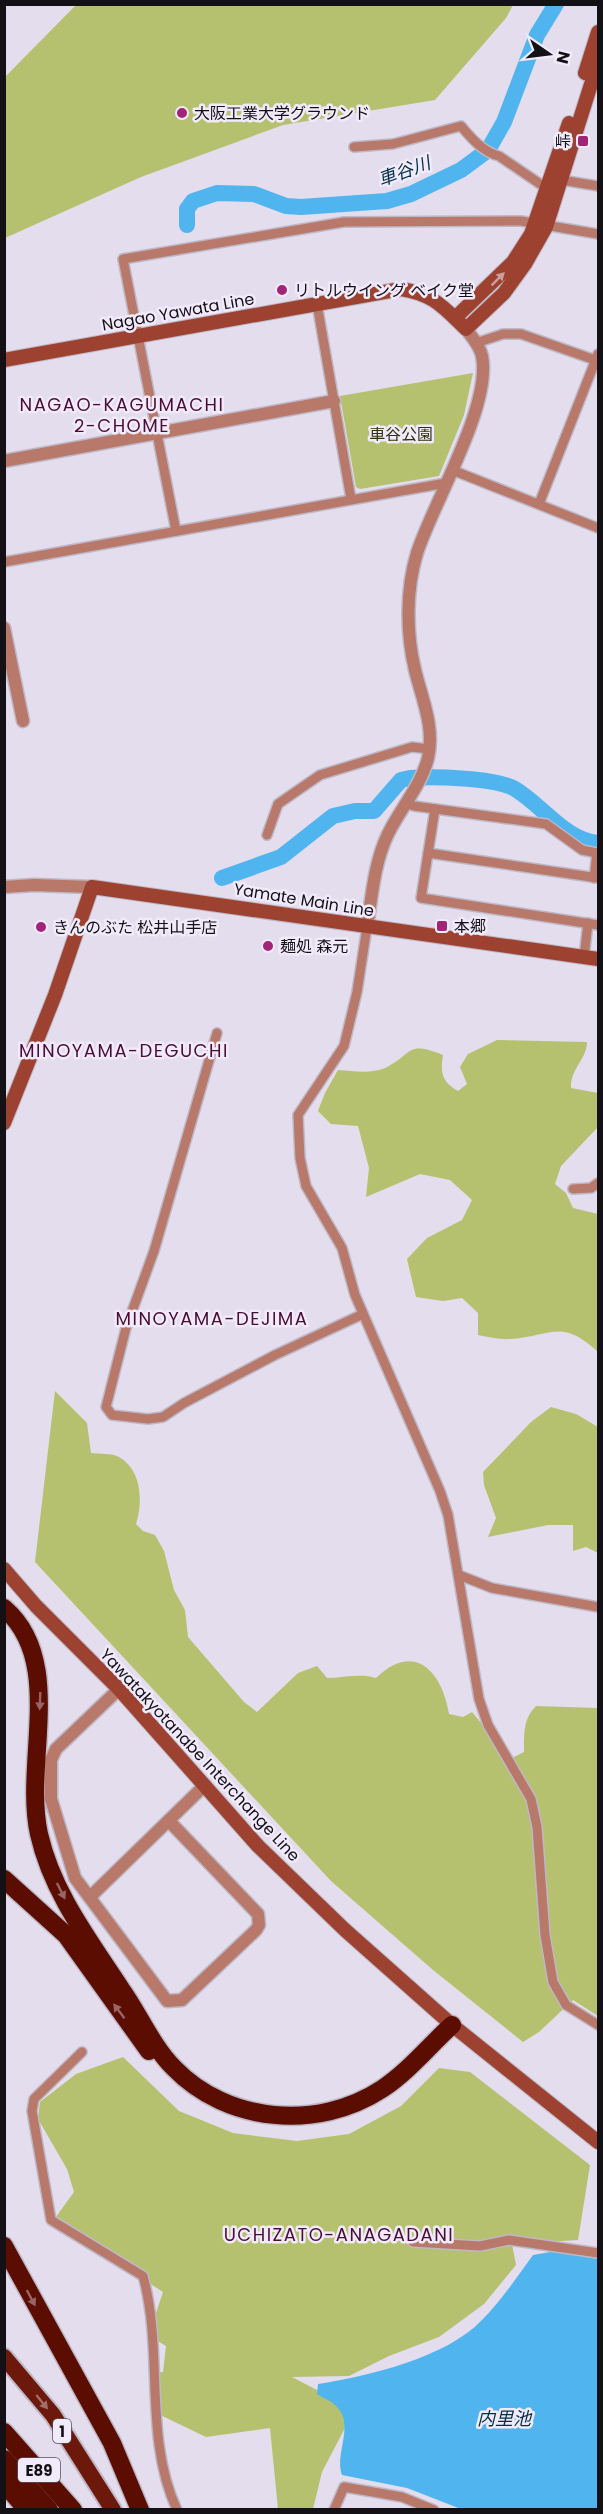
<svg xmlns="http://www.w3.org/2000/svg" width="603" height="2514" font-family="Poppins,'Noto Sans JP',sans-serif">
<style>
.green{fill:#b6c16f}
.water{fill:#50b4ef}
.lines{fill:none;stroke-linecap:round;stroke-linejoin:round}
.river{stroke:#50b4ef;stroke-width:16}
.minor-casing{stroke:#beb8c6;stroke-width:12}
.tertiary-casing{stroke:#beb8c6;stroke-width:15}
.secondary-casing{stroke:#beb8c6;stroke-width:16}
.trunk-casing{stroke:#beb8c6;stroke-width:20}
.motorway-casing{stroke:#beb8c6;stroke-width:21}
.minor{stroke:#b8786a;stroke-width:9}
.tertiary{stroke:#b8786a;stroke-width:12}
.secondary{stroke:#9d4230;stroke-width:14}
.trunk{stroke:#6c180a;stroke-width:16}
.motorway{stroke:#5b0d01;stroke-width:18}
.oneway{fill:#cb9e9f}
.oneway2{fill:#976565}
.oneway3{fill:#a16c6a}
.poi-dot{fill:#a22476;stroke:#f1eafa;stroke-width:2}
.labels{text-anchor:middle;dominant-baseline:central;stroke-width:5;stroke-linejoin:round;paint-order:stroke}
.shield{fill:#f1eafa;stroke:#56525a;stroke-width:1.5}
.shield-label{font-size:15px;font-weight:bold;fill:#131116}
.poi-label{font-size:16px;fill:#131116;stroke:#f1eafa;text-anchor:start}
.street-label{font-size:16px;fill:#131116;stroke:#f1eafa}
.park-label{font-size:16px;fill:#2e3207;stroke:#f1eafa}
.water-label{font-size:18px;font-style:italic;fill:#023047;stroke:#f1eafa}
.neighbourhood-label{font-size:18px;letter-spacing:1.5px;fill:#4a0e34;stroke:#f1eafa}
</style>
<rect width="100%" height="100%" fill="#e3dded"/>
<g class="green">
<polygon points="76,5 76,4 513,5 506,18 435,100 283,125 141,177 5,238 5,77"/>
<polygon points="473,373 464,415 439,476 360,489 356,487 340,396"/>
<path d="M497,1040l90,2c0,17 -17,27 -16,46l27,5v34l-37,39 -6,18 11,9 7,15 25,6v138c-37,-34 -46,-16 -87,-13 -10,1 -22,-2 -33,-4v-22l-16,-15 -19,3 -27,-4 -9,-38 20,-21 35,-18 10,-20 -22,-20 -30,-6 -54,23 3,-29 -11,-42 -27,-2 -13,-13 7,-18 13,-23c14,1 34,4 47,-2 29,-14 20,-28 58,-13 -3,18 -1,27 15,36l9,-7 -7,-17 8,-13z"/>
<path d="M55,1391l32,32 4,30c9,1 21,0 28,4 23,13 24,45 17,67l7,7 12,4 9,16 10,39 11,20 3,27 56,65 13,10 41,-39 19,-7 10,12c17,0 33,-5 49,0 38,-37 66,-7 73,36l14,3 9,-5 25,30 7,20 20,-10c0,-18 -1,-33 12,-46l62,2v308l-25,-16 -34,32 -16,10 -90,-72 -102,-89 -296,-319z"/>
<polygon points="551,1407 576,1414 598,1427 598,1553 586,1547 573,1551 573,1525 548,1525 488,1537 496,1518 484,1485 483,1472 531,1422"/>
<polygon points="123,2057 179,2111 233,2133 297,2141 349,2134 401,2106 439,2068 470,2072 590,2165 578,2240 512,2244 516,2265 484,2304 439,2337 389,2356 349,2376 292,2377 344,2404 348,2422 322,2472 313,2509 278,2509 270,2428 206,2437 154,2412 152,2373 163,2372 166,2346 151,2337 152,2325 163,2292 53,2221 74,2192 67,2169 38,2119 40,2102 76,2074"/>
</g>
<path class="water" d="M556,2251l42,7v251h-137l-54,-21 -65,-13c-8,-20 13,-50 -5,-68 -5,-6 -14,-9 -20,-13l1,-10c50,-8 128,-26 164,-64 19,-19 35,-43 51,-65z"/>
<g class="lines">
<g class="river">
<polyline points="187,225 187,209 193,201 217,193 254,194 286,206 301,207 387,201 411,194 461,170 488,150 504,122 537,35 556,4"/>
<path d="M222,878l59,-21 52,-41 22,-5h19l27,-31 9,-2c22,-2 87,0 105,11 27,16 51,52 83,54"/>
</g>
<g class="minor-casing">
<g id="minor">
<path d="M354,147l39,-3 68,-18c10,12 22,26 38,30l50,34"/>
<polyline points="561,180 598,186"/>
<polyline points="317,304 351,499"/>
<polyline points="476,343 503,334 521,334 598,361"/>
<polyline points="452,470 598,528"/>
<polyline points="539,504 598,354"/>
<polyline points="176,531 123,259 344,222 521,221 598,234"/>
<polyline points="4,562 446,483"/>
<polyline points="405,803 414,806 546,824 582,850 597,853 594,878"/>
<polyline points="435,809 421,898 598,925"/>
<polyline points="267,835 278,804 320,775 412,747 429,749"/>
<polyline points="428,853 598,878"/>
<polyline points="367,927 357,992 344,1046 298,1115 300,1158 306,1186 342,1248 355,1295 440,1491 448,1515 479,1699 488,1725 531,1799 537,1827 545,1935 553,1982 566,2005 598,2025"/>
<polyline points="584,957 588,923"/>
<polyline points="217,1033 154,1251 126,1328 106,1407 112,1415 148,1419 163,1417 184,1403 275,1355 363,1314"/>
<polyline points="573,1189 591,1188 598,1183"/>
<polyline points="459,1575 492,1588 598,1607"/>
<path d="M82,2052l-48,47 -2,12 19,109 92,56c21,76 0,160 34,234"/>
<polyline points="413,2242 480,2246 509,2240 598,2253"/>
<polyline points="334,2510 344,2487 402,2497 434,2510"/>
</g>
</g>
<g class="tertiary-casing">
<g id="tertiary">
<polyline points="4,461 334,401"/>
<polyline points="4,628 23,721"/>
<polyline points="4,887 34,885 92,887"/>
<path d="M367,927c5,-31 7,-64 21,-93 12,-25 33,-48 40,-76 7,-31 -6,-59 -13,-88 -9,-37 -9,-81 2,-117 16,-50 75,-147 65,-197 -2,-10 -10,-19 -16,-27"/>
<polyline points="119,1689 56,1749 51,1760 51,1799 75,1878 167,2001 182,2000 256,1930 259,1925 258,1914 169,1821"/>
<polyline points="90,1897 205,1785"/>
</g>
</g>
<g class="secondary-casing">
<g id="secondary">
<polyline points="585,73 598,32"/>
<polyline points="455,318 513,262 531,234 569,123"/>
<path d="M4,360l397,-71c33,5 43,19 65,40l38,-36 21,-29 21,-37 52,-165"/>
<polyline points="4,1123 55,995 92,887 598,959"/>
<polyline points="4,1569 36,1606 119,1689 258,1846 345,1930 452,2025 598,2142"/>
</g>
</g>
<g class="trunk-casing">
<polyline id="trunk" points="4,2357 53,2415 113,2510"/>
</g>
<g class="motorway-casing">
<g id="motorway">
<path d="M4,1608c62,53 19,155 35,226 13,58 50,106 82,155 18,25 31,57 53,79 53,55 144,63 208,21 26,-17 47,-43 70,-64"/>
<polyline points="4,1879 66,1935 149,2051"/>
<polyline points="4,2246 112,2443 140,2510"/>
<polyline points="4,2432 73,2510"/>
<polyline points="4,2459 49,2510"/>
<polyline points="4,2483 27,2510"/>
</g>
</g>
<use href="#minor" class="minor"/>
<use href="#tertiary" class="tertiary"/>
<use href="#secondary" class="secondary"/>
<use href="#trunk" class="trunk"/>
<use href="#motorway" class="motorway"/>
</g>
<defs><path id="oneway-solid" d="M-6-.8H1V-3.2L6.5 0L1 3.2V.8H-6Z" transform="scale(1.5)"/></defs>
<use class="oneway" href="#oneway-solid" transform="translate(498 279) rotate(-45)"/>
<g class="oneway2">
<use href="#oneway-solid" transform="translate(40 1701) rotate(92)"/>
<use href="#oneway-solid" transform="translate(61 1891) rotate(63)"/>
<use href="#oneway-solid" transform="translate(119 2011) rotate(-127)"/>
<use href="#oneway-solid" transform="translate(31 2298) rotate(62)"/>
</g>
<use class="oneway3" href="#oneway-solid" transform="translate(42 2402) rotate(51)"/>
<g class="poi-dot">
<circle cx="182" cy="113" r="6"/>
<rect x="577" y="135" width="12" height="12" rx="3"/>
<circle cx="282" cy="290" r="6"/>
<rect x="436" y="920" width="12" height="12" rx="3"/>
<circle cx="41" cy="927" r="6"/>
<circle cx="268" cy="946" r="6"/>
</g>
<g class="labels">
<g class="shield">
<rect x="53" y="2419" width="18" height="24" rx="4.5"/>
<rect x="18" y="2458" width="42" height="24" rx="4.5"/>
</g>
<g class="shield-label">
<text x="62" y="2431">1</text>
<text x="39" y="2470">E89</text>
</g>
<g class="poi-label">
<text x="194" y="113">大阪工業大学グラウンド</text>
<text x="571" y="141" text-anchor="end">峠</text>
<text x="294" y="290">リトルウイング ベイク堂</text>
<text x="454" y="926">本郷</text>
<text x="53" y="927">きんのぶた 松井山手店</text>
<text x="280" y="946">麺処 森元</text>
</g>
<g class="street-label">
<text transform="translate(178 312) rotate(-10)">Nagao Yawata Line</text>
<text transform="translate(304 900) rotate(9)">Yamate Main Line</text>
<text transform="translate(200 1755) rotate(47)">Yawatakyotanabe Interchange Line</text>
</g>
<g class="park-label">
<text x="401" y="434">車谷公園</text>
</g>
<g class="water-label">
<text transform="translate(404 171) rotate(-20)">車谷川</text>
<text x="504" y="2418">内里池</text>
</g>
<g class="neighbourhood-label">
<text x="122" y="404">NAGAO-KAGUMACHI<tspan x="122" dy="21">2-CHOME</tspan></text>
<text x="124" y="1050">MINOYAMA-DEGUCHI</text>
<text x="212" y="1318">MINOYAMA-DEJIMA</text>
<text x="339" y="2234">UCHIZATO-ANAGADANI</text>
</g>
</g>
<rect width="603" height="2514" fill="none" stroke="#131116" stroke-width="12"/>
<g transform="translate(549 54) rotate(104)" stroke="#f1eafa" stroke-width="4.5" paint-order="stroke">
<path d="M0-4.5L10 22L0 15L-10 22Z" fill="#131116"/>
<text y="-9" font-size="16" font-weight="bold" text-anchor="middle" fill="#131116">N</text>
</g>
</svg>
